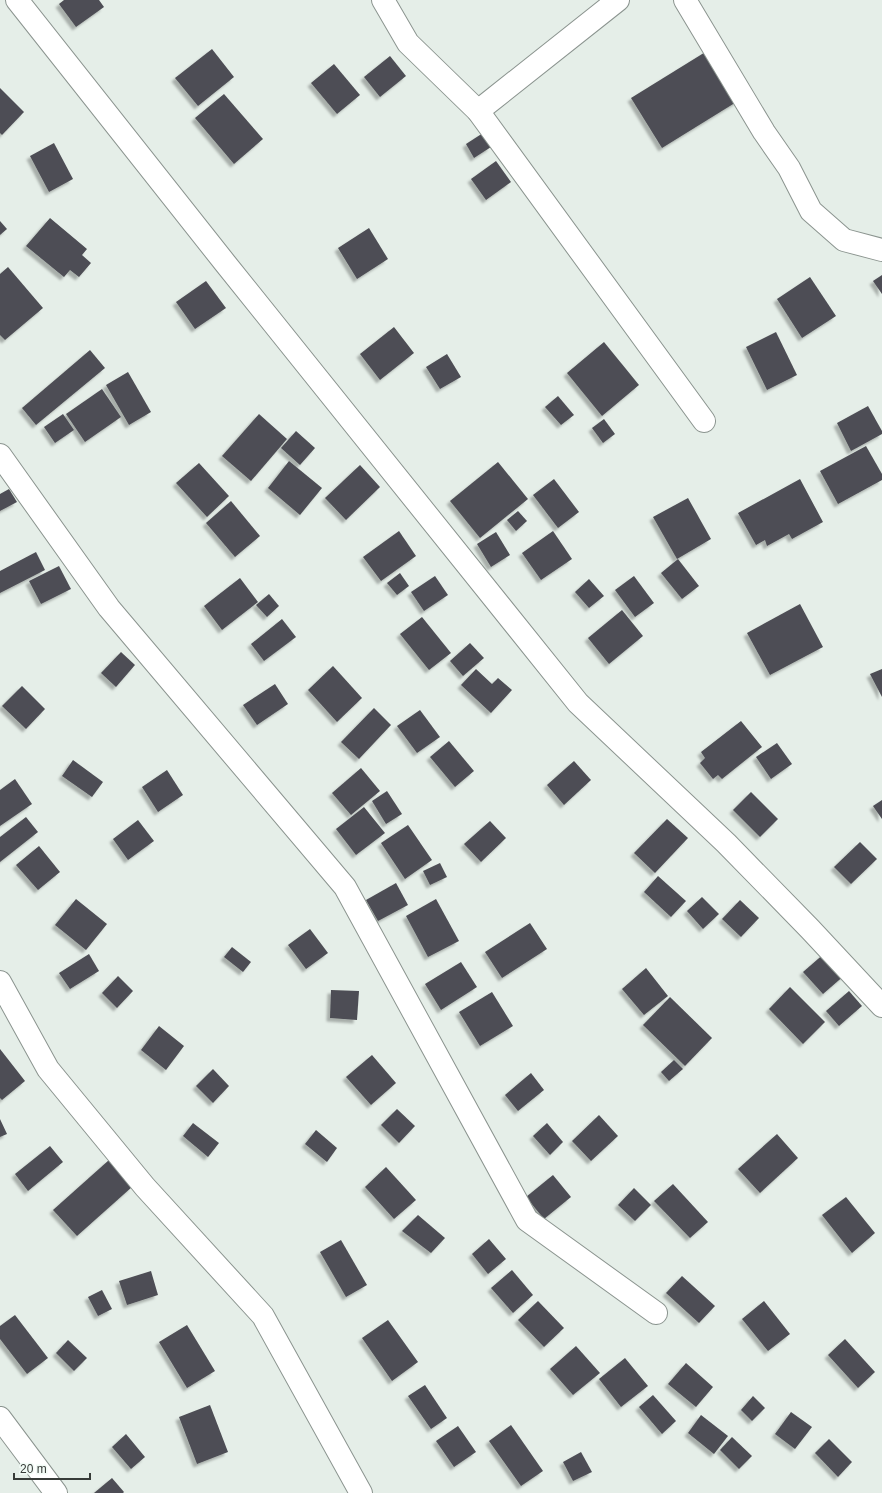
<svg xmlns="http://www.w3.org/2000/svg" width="882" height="1493" font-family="Arial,sans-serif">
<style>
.building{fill:#4d4d54;filter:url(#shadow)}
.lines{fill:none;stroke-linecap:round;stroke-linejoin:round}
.minor-casing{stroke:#8b948f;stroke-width:24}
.minor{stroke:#fff;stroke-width:22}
</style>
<defs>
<filter id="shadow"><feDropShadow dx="-3.5" dy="3.5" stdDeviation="1" flood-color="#0004"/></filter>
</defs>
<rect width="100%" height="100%" fill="#e5eee8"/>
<g class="building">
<polygon points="64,0 99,0 104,7 76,27 59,4"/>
<polygon points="212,49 234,77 198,106 175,78"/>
<polygon points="707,51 738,101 662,148 631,98"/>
<polygon points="390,56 406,76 380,97 364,77"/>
<polygon points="334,64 360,95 337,114 311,83"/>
<polygon points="0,88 24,112 2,135 0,133"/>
<polygon points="224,94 263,139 234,164 195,118"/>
<polygon points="483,133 491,147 474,158 466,144"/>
<polygon points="54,143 73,179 49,192 30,156"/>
<polygon points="496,161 511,182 486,200 471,179"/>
<polygon points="50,218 87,249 82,255 91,263 79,277 70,270 64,277 26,246"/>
<polygon points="0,221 7,229 0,235"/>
<polygon points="369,228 388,259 357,279 338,248"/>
<polygon points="8,267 43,308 5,340 0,335 0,274"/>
<polygon points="882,275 882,294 873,281"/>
<polygon points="810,277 836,316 802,338 777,299"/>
<polygon points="206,281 226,308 195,329 176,302"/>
<polygon points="394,327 414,353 380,380 360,354"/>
<polygon points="776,332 797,375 767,390 746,347"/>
<polygon points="604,342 639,385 602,416 567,373"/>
<polygon points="90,350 105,368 36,425 22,408"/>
<polygon points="447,354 461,377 440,389 426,367"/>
<polygon points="128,372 151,412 129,425 106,385"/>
<polygon points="102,389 121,417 85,442 66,414"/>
<polygon points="558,396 574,415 561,425 545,407"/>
<polygon points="868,406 882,431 882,434 851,451 837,423"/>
<polygon points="63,414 74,430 55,443 44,427"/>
<polygon points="259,414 287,439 251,481 222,456"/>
<polygon points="604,419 615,434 603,443 592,428"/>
<polygon points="296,431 315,448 300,465 281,448"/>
<polygon points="866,446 882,474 882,480 838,504 820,471"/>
<polygon points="289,461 322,488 300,515 268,488"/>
<polygon points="498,462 528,499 480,538 450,501"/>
<polygon points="199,463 229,496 207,517 176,483"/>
<polygon points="360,465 380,487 346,520 325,498"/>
<polygon points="554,479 579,512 558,528 533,495"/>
<polygon points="800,479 823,522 792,539 789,534 767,546 765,540 756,545 738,513"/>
<polygon points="9,489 17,502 0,511 0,494"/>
<polygon points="688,498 711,539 677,559 653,517"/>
<polygon points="231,501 260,536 235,557 206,523"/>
<polygon points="518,511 527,521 516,531 507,520"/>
<polygon points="399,531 416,556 381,581 363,557"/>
<polygon points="553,531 572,559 541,580 522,553"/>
<polygon points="496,532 510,555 491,567 477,544"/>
<polygon points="36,552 45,570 0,593 0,571"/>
<polygon points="678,559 699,586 682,599 661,573"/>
<polygon points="59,566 71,589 41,604 29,581"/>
<polygon points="400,573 409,586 397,595 387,583"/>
<polygon points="435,576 448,595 424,611 411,592"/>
<polygon points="634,576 654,603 635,617 615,590"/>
<polygon points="240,578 258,602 222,630 204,606"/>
<polygon points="589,579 604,596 589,608 575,592"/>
<polygon points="269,594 279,606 267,617 256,605"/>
<polygon points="800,604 823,647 770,675 747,633"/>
<polygon points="622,610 643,636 609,664 588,638"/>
<polygon points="422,617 451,653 429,670 400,634"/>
<polygon points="282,619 296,637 264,661 251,644"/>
<polygon points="470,643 484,658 463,676 450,661"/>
<polygon points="121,652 135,665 116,687 101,673"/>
<polygon points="333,666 362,698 337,722 308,690"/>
<polygon points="476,669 492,684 498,678 512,690 491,713 461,685"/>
<polygon points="882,669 882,697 870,674"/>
<polygon points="275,684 288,704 257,725 243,705"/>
<polygon points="22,686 45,709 26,729 2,706"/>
<polygon points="374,708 391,725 359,759 341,742"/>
<polygon points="420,710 440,737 417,753 397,726"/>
<polygon points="741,721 762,747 722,779 718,775 713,779 700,763 705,758 701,752"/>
<polygon points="449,741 474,771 455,787 430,757"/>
<polygon points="777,743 792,764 771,779 756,757"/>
<polygon points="73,760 103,782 92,797 62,776"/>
<polygon points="574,761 591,780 564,805 547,785"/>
<polygon points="361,768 380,791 351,815 332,793"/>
<polygon points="167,770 183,795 158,812 142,787"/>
<polygon points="15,779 32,804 0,826 0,790"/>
<polygon points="387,791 402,814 386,824 372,801"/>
<polygon points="751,792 778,819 760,837 733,810"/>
<polygon points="882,800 882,819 873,806"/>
<polygon points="364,807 385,833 356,855 336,829"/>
<polygon points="26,817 38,832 0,862 0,837"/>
<polygon points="667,819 688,838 655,873 634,853"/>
<polygon points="138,820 154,841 128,860 113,839"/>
<polygon points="490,821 506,838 481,862 464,844"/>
<polygon points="408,825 432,860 405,879 381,843"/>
<polygon points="860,842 877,859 851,884 834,867"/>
<polygon points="39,846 60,872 38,890 16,865"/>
<polygon points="440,863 447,877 430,885 423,871"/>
<polygon points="658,876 686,901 671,917 644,892"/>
<polygon points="396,883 408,905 378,921 366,900"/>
<polygon points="702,897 719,914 703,929 687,911"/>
<polygon points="76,899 107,924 86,950 55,925"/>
<polygon points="436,899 459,941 428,957 406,916"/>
<polygon points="740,900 759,918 741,937 722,919"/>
<polygon points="530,923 547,949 502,978 485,952"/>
<polygon points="310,929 328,953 306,969 288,945"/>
<polygon points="232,947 251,962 243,972 224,957"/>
<polygon points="826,952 846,974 823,994 803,972"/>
<polygon points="89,954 99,971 70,989 59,973"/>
<polygon points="461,962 477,987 441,1010 425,984"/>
<polygon points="646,968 668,996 644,1015 622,989"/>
<polygon points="118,976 133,991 117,1008 102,993"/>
<polygon points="790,987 825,1022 803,1044 769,1009"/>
<polygon points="331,990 359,991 357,1020 330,1018"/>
<polygon points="849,991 862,1006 839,1026 826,1011"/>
<polygon points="492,992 513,1026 480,1046 459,1012"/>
<polygon points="670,997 712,1038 685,1066 643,1025"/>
<polygon points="159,1026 184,1046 166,1070 141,1050"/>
<polygon points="0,1049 25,1081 2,1100 0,1098"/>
<polygon points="372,1055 396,1083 371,1105 346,1077"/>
<polygon points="674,1060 683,1069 669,1081 661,1072"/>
<polygon points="213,1069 229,1086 213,1103 196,1086"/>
<polygon points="531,1073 544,1090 518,1111 505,1095"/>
<polygon points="397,1109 415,1126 399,1143 381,1125"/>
<polygon points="599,1115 618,1136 591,1161 572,1141"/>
<polygon points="0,1119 7,1134 0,1137"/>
<polygon points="193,1123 219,1143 208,1157 183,1136"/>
<polygon points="547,1123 563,1142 550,1155 533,1136"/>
<polygon points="316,1130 337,1148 327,1162 305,1144"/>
<polygon points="777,1134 798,1158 760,1193 738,1169"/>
<polygon points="50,1146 63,1162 28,1191 15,1174"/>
<polygon points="109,1160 132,1187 77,1236 53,1210"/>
<polygon points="386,1167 416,1200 394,1219 365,1187"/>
<polygon points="553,1175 571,1197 544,1219 526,1197"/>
<polygon points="673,1184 708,1222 690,1238 654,1201"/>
<polygon points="634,1188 651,1205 635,1221 618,1205"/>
<polygon points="846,1197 875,1233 852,1253 822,1215"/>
<polygon points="418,1215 445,1238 431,1253 402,1231"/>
<polygon points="489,1239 506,1259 488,1274 472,1254"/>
<polygon points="341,1240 367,1285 346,1297 320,1252"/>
<polygon points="512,1270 533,1295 513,1313 491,1288"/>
<polygon points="151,1271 158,1295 127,1305 119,1281"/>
<polygon points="682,1276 715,1306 699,1323 666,1293"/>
<polygon points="102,1290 112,1309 98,1316 88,1297"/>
<polygon points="538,1301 564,1328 544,1347 518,1320"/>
<polygon points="764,1301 790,1334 768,1351 742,1319"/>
<polygon points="15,1315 48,1358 27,1374 0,1339 0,1326"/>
<polygon points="388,1320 418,1362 392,1381 362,1338"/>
<polygon points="187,1325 215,1371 187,1388 159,1342"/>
<polygon points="845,1339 875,1372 858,1388 828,1355"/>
<polygon points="68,1340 87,1358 74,1371 56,1353"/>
<polygon points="576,1346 600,1373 573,1395 550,1369"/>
<polygon points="625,1358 648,1386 621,1407 599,1379"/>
<polygon points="686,1363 713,1387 696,1407 668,1384"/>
<polygon points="425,1385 447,1418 431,1429 408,1396"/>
<polygon points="653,1395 676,1421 662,1434 639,1407"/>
<polygon points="753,1396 765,1408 752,1421 741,1410"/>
<polygon points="210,1405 228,1452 197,1464 179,1417"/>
<polygon points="791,1412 812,1427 795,1449 775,1434"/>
<polygon points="701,1415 728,1436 714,1454 688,1433"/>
<polygon points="511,1425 543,1471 521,1486 489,1441"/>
<polygon points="458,1426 476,1452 454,1467 436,1441"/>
<polygon points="126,1434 145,1457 131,1469 112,1447"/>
<polygon points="732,1437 752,1456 739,1469 720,1450"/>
<polygon points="829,1439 852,1462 838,1477 815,1453"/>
<polygon points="581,1452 592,1472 573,1481 563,1462"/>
<polygon points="112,1478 124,1492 123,1493 94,1493"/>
</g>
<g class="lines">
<g class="minor-casing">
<g id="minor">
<polyline points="17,0 225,263 578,703 726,843 810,929 882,1006"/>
<polyline points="383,0 408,43 478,111 704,421"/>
<polyline points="685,0 764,132 789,168 811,211 844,240 882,250"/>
<polyline points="478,111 618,0"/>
<polyline points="0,455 109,608 345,887 527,1220 656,1313"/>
<polyline points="0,982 48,1069 145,1187 263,1316 361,1493"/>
<polyline points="0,1418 56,1493"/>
</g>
</g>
<use href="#minor" class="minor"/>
</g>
<path d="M14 1473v6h76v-6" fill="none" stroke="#373b38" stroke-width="2"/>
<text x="20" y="1473" font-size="12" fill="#373b38" stroke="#f2fbf6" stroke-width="3" paint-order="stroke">20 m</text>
</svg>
